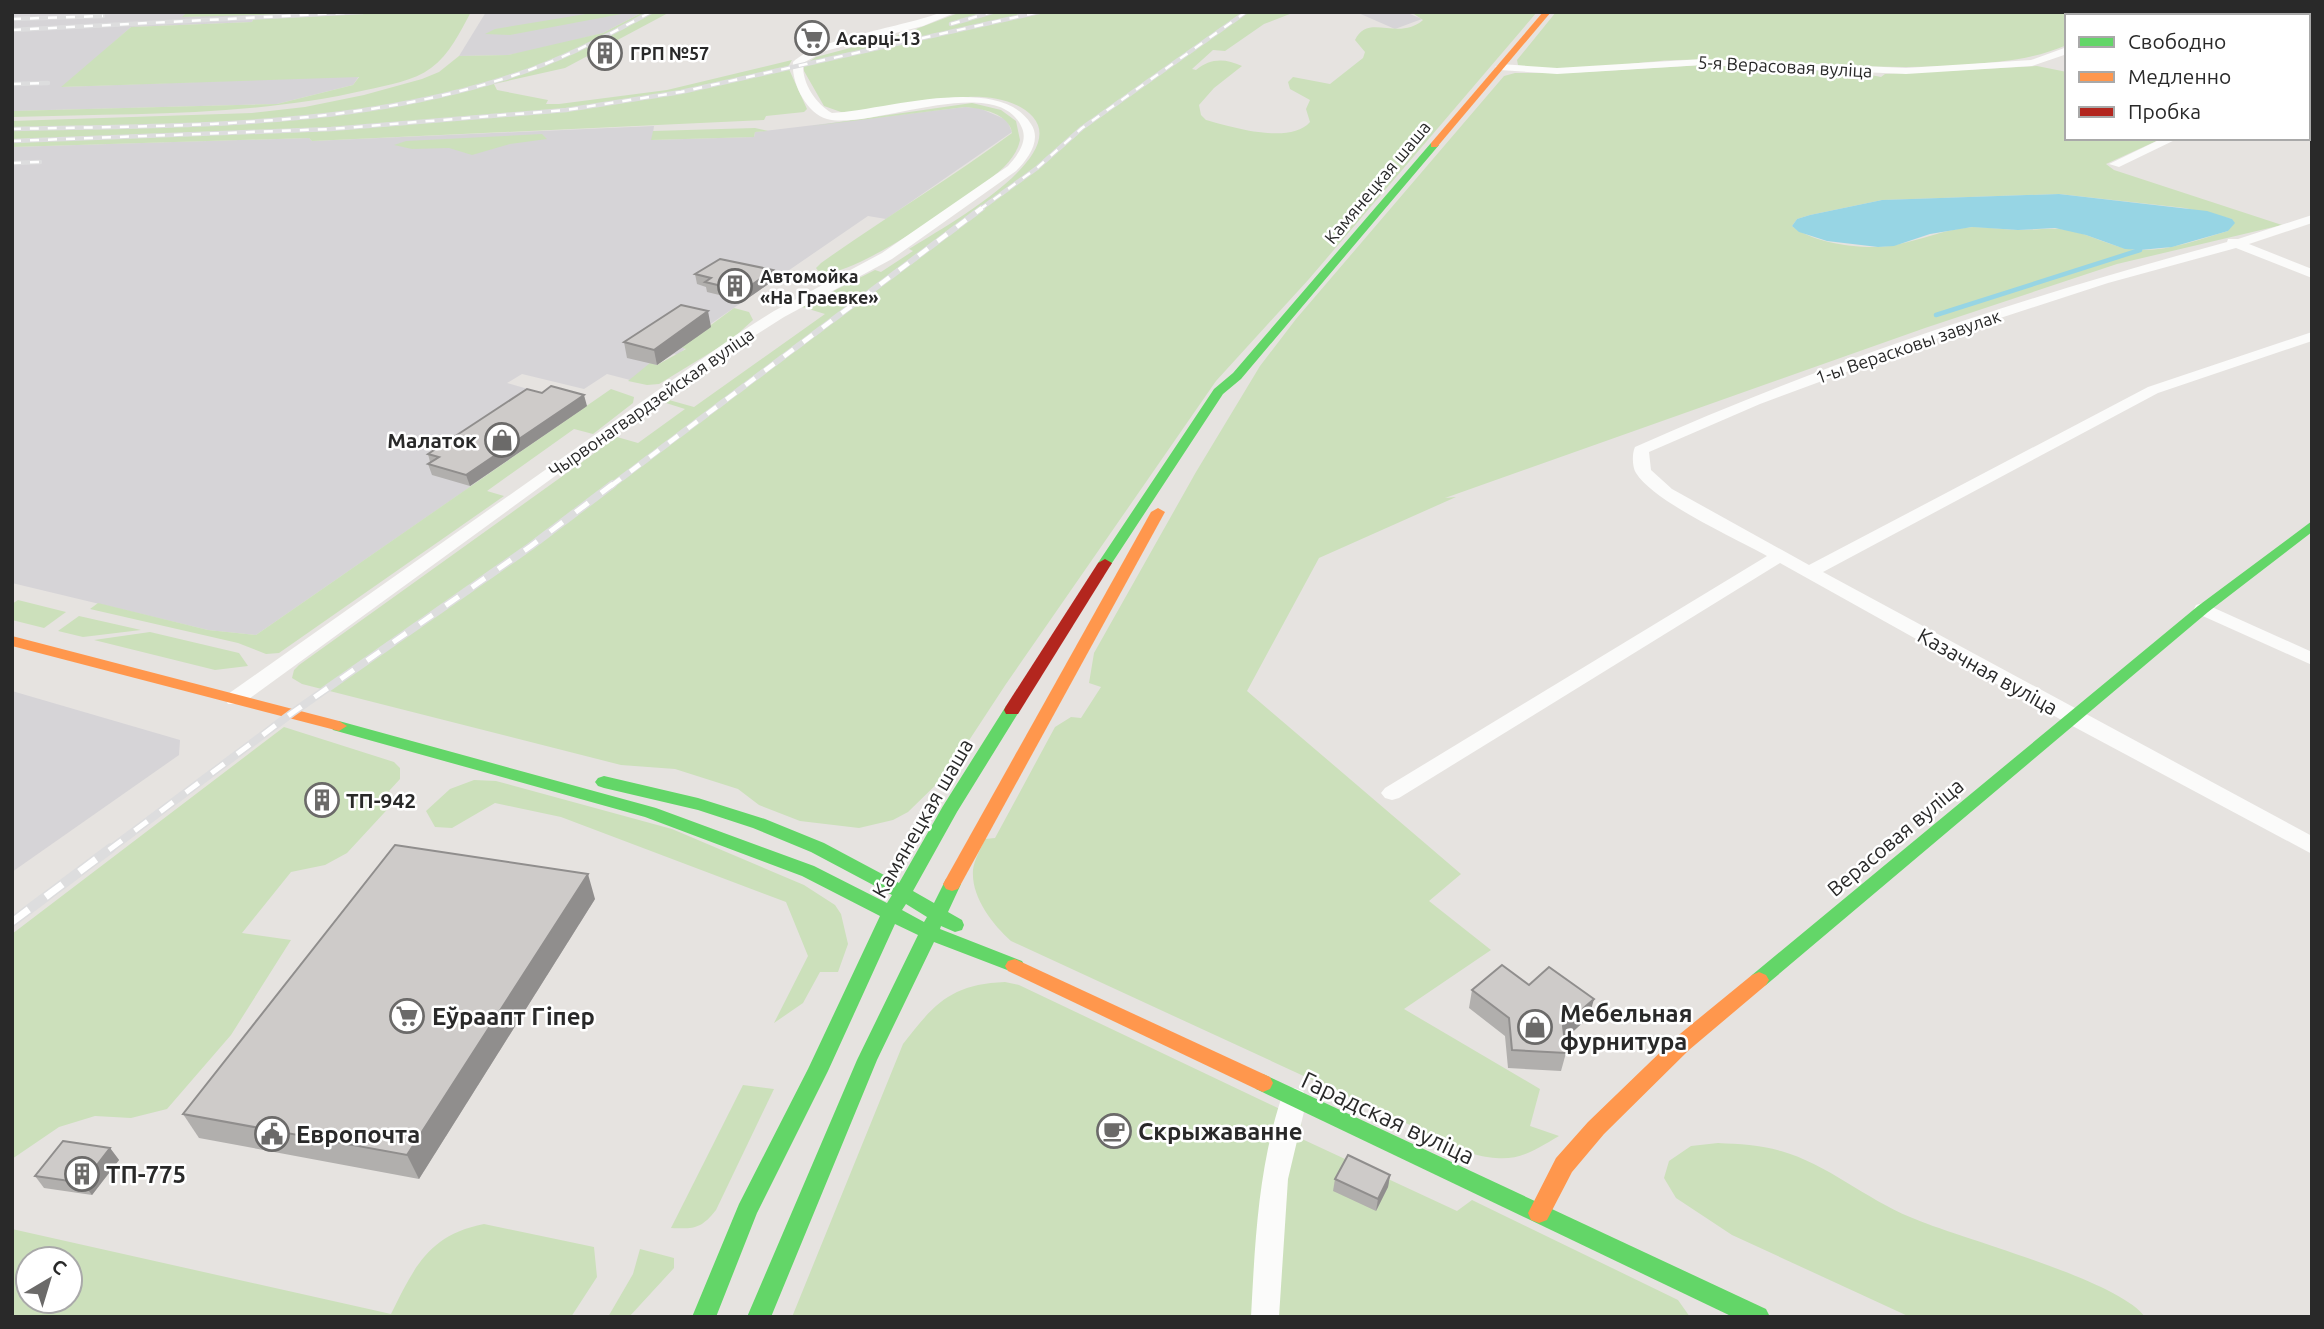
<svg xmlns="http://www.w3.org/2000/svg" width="2324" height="1329" font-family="Ubuntu,sans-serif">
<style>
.industrial{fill:#d6d4d7}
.green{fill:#cce0bb;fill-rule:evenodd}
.water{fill:#97d5e4}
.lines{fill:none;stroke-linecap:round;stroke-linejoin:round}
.stream{stroke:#97d5e4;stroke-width:4.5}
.street{fill:#fbfbfa;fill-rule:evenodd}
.fast{fill:#63d668;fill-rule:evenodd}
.slow{fill:#ff974d;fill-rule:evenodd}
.jam{fill:#b3261e;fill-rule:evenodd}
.rail-far3-casing{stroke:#ddddde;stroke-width:4.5}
.rail-far2-casing{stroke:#ddddde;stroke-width:6}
.rail-far1-casing{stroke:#ddddde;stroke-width:8}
.rail-casing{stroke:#ddddde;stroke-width:10}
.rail-far3{stroke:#fff;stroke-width:2.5;stroke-dasharray:9;stroke-linecap:butt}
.rail-far2{stroke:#fff;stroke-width:4.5;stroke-dasharray:12;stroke-linecap:butt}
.rail-far1{stroke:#fff;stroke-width:5;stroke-dasharray:16;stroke-linecap:butt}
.rail{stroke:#fff;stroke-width:7;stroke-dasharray:21;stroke-linecap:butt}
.wall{fill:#b1afad}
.shaded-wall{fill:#908e8d}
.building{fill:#cecbc9;stroke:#908e8d;stroke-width:2}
.labels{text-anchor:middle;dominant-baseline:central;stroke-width:5;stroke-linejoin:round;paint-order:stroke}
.far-poi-label{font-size:18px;font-weight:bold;fill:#292929;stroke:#fff;text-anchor:start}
.far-street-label{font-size:18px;fill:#292929;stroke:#fff}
.poi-label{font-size:21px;font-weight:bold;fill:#292929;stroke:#fff;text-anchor:end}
.street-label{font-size:21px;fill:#292929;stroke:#fff}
.near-poi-label{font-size:24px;font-weight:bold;fill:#292929;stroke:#fff;text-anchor:start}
.near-street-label{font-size:24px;fill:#292929;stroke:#fff}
</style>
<rect width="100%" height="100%" fill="#e6e3e0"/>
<g class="industrial">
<polygon points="12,12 187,12 183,17 255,14 252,22 131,27 63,87 359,76 353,85 277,104 12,111"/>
<polygon points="486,12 643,12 603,33 536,50 508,55 459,56"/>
<polygon points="1356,12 1405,12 1422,19 1395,29"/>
<polygon points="965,107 979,108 1007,120 1012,132 886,219 868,216 709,325 678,355 674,354 630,380 607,374 584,389 522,374 507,383 587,406 256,635 208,630 12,583 12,147 309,138 312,141 654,126 652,140 754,137 755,132"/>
<polygon points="12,691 180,740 179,755 12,872"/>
</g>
<g class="green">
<path d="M187,12h284c-11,20 -21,42 -40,56 -17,13 -43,17 -65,22 -115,27 -236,23 -354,27v-6l265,-7 76,-19 6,-8 -298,10 70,-60 121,-5 3,-7 -73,2z"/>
<polygon points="598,12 632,12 510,35 485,34 495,29"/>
<polygon points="643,12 670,12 565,68 494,84 497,90 548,100 546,104 559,104 667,90 792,60 788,67 807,109 804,112 766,116 764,120 312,141 309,138 12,147 12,121 252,113 305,107 364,95 422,79 439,72 459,56 508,55 603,33"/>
<path d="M961,12h334l-31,12 -39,27 -12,-1 -21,19 4,1c14,-12 29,-12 46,-4l-28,22 -15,17 2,10 5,5c25,7 84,25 104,2l-4,-13 4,-9 -20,-11 -2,-7 5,-5 37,7 33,-26 2,-6 -10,-12c13,-28 43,2 68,-20l-12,-8h126l-228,267 -93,102 -210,303 -59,90 -39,38 -15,8 -34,8 -59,-7 -41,-16 -21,-16 -63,-20 -54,-4 -319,-81 -10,-6 2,-8 5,-5 318,-228 21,6 47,-34 -19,-6 3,-3 25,7 131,-93 -23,-7 73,-37 6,2 32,-21 -4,-2c29,-19 161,-90 124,-132 -15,-17 -44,-21 -65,-20 -42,0 -84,15 -127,15l-17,-6 -20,-35v-6l12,-8 87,-23z"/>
<path d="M1556,12h581l-3,4h-67v29c-36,15 -65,17 -104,20 -95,7 -190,-7 -286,-5 -43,1 -121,17 -159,5l-1,-5z"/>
<path d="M1703,65l158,8 20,4 4,-3 152,-8 30,6v66h96l-57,26 8,6 168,55 -165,39 -192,64 -480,170 11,-1 -137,61 -72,133 214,183 -32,27 62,49 -87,59 136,80 -10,37 29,10c-34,20 -46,28 -86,18l-462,-213c-19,-17 -40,-44 -38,-71 1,-10 8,-22 12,-31l10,-1 60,-111 16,-10 10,1 20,-31 -12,-4 5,-30 102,-181 64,-106 36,-47 208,-243 11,-3h53zM2059,194l126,14 47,11 -4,12c-28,8 -59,20 -88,19 -26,-1 -47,-15 -72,-20 -16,-3 -31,0 -47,0 -17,0 -32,-3 -48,-3 -29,2 -51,13 -78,18 -26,6 -82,-1 -103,-19l5,-7 13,-4 72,-15z"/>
<path d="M972,103l29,7 15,11 4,19c-2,10 -8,19 -16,27 -24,23 -156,116 -185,105l-3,-4 5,-5c63,-45 129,-84 191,-130 -2,-19 -31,-25 -47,-26l-153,19z"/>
<polygon points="755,128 768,131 755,132 754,137 651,140 653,131"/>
<polygon points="542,134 547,139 510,144 472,155 449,148 412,149 394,145 406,141"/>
<polygon points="734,308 749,312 753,320 731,340 659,384 647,385 628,381 650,363 657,365 686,349 681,347"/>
<polygon points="611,389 634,397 633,403 593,434 574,429 487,491 504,496 279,653 266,654 238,643 90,609 98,603 208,630 256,635"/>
<polygon points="18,600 66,612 44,628 12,620 12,604"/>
<polygon points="79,616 141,630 83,637 58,631"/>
<polygon points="150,632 239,653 248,666 215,670 94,640"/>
<polygon points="284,727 394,762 400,768 400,779 389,791 396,800 347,853 325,865 291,872 242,933 291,940 231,1035 167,1109 131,1118 95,1116 59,1127 12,1159 12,934"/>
<polygon points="474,780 496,781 672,829 804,885 835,905 841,914 848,944 838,972 820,972 803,1003 774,1023 808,956 786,902 561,817 495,803 452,828 435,827 426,811 450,789"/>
<path d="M1005,982l14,3 282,134 1,20 155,72 15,-11 206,100 12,17h-898l111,-273c31,-40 48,-60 102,-62z"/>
<path d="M743,1085l31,4 -58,121c-15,19 -22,19 -45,18z"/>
<path d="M1718,1143c21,1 43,2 63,8 46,13 85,48 129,66 50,22 208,62 235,100h-235l-178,-82 -56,-37 -12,-20 5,-17 22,-15z"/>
<path d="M484,1224l110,23 3,30 -26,40h-559v-88l379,85c23,-46 37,-79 93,-90zM28,1259h42v42h-42z"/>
<polygon points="640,1249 674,1258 674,1268 629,1317 608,1317 633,1274"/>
</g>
<polygon class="water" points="2059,194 2207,211 2232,219 2235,223 2228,231 2172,247 2140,250 2125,249 2086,235 2055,228 2018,230 1972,227 1930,234 1894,246 1878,247 1827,241 1799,232 1792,226 1797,219 1810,215 1882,200"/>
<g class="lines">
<polyline class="stream" points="1936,315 2140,250"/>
<g class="street">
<path d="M942,12h15l-34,14 -98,25 -22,12c-1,20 12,40 29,50 51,-2 167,-41 199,11 11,16 -3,35 -15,47l-124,88 -108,58 -38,24 -140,98 -364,265h-14l-3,-5 3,-5 508,-359 38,-24 108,-58 126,-87c9,-10 20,-24 14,-38 -24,-58 -152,3 -195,-9 -21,-6 -36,-37 -34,-57 26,-24 111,-35 149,-50z"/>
<polygon points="2137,12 2147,12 2145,16 2135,16"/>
<polygon points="2268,12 2285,12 2292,16 2275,16"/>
<polygon points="2308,18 2312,19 2312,25 2308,24"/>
<polygon points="2067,47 2067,54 2032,66 1906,74 1703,65 1557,74 1500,70 1495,67 1500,64 1557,68 1703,59 1906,68 2031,60"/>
<polygon points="2312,70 2312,77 2308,78 2308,71"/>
<polygon points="2163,138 2179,138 2119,167 2109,164"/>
<path d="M2312,215v8l-63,21 63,25v9l-76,-30 -128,35 -175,57 -173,64 -111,48 2,18 21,19 137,76 339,-178 164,-55v9l-154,52 -335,179 489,264v18l-247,-132 -285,-159 -381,235 -7,2 -7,-2 -4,-5 4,-5 382,-232c-32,-18 -113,-54 -131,-83 -4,-6 -4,-20 -1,-26 192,-86 390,-150 592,-205l1,-3h10z"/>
<polygon points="2203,603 2312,652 2312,665 2196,613 2194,609 2196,605"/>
<path d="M1294,1088l9,3 4,8 -19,80 -9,138h-28c4,-74 7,-147 30,-218l4,-8z"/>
</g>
<g class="fast">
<polygon points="1431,143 1439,145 1241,379 1223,394 1110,566 1100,566 1098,563 1214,389 1233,373"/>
<polygon points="2312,521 2312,532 2208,612 1766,985 1759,988 1752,985 1749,980 1752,975 2198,606"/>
<path d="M1012,705l8,5 -63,102 -44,79 21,12 12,-24 6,-2 6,2 3,5 -13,28 14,8 2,5 -2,5 -7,2 -14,-6 -1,3 82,32 3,5 -3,5 -7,2 -81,-31 -57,118 -106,257h-24l110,-257 61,-125 -23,-11 -67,147 -71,142 -41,104h-24l47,-113 69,-135 72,-153 -78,-40 -157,-59 -312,-87 -2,-4 8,-5 317,87 158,58 73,37 5,-8 -81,-43 -58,-24 -55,-18 -94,-22 -6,-2 -3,-4 3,-4 6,-2 94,22 67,21 59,24 75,40 44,-77 63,-100zM906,904l21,13 -3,5 -22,-12z"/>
<polygon points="1263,1074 1766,1309 1770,1317 1733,1317 1256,1089 1253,1083 1256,1077"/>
</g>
<g class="slow">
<polygon points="1543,12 1551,12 1437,147 1431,147 1431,143"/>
<polygon points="1158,508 1165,512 961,884 958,889 952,891 946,889 943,884 1151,512"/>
<polygon points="12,636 339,721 347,726 339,731 12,646"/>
<polygon points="1015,959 1270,1077 1273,1083 1270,1089 1263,1092 1256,1089 1008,971 1005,966 1008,961"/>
<polygon points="1759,972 1766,975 1769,980 1766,985 1689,1050 1604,1134 1572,1172 1547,1220 1539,1223 1531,1220 1528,1213 1556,1158 1588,1122 1675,1038 1752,975"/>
</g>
<polygon class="jam" points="1105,559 1112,563 1018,714 1006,714 1004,710 1006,706 1098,563"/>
<g class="rail-far3-casing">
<g id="rail-far3">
<polyline points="12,19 103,16"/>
<polyline points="951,24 992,12"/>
<polyline points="12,30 363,12"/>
<polyline points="12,84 48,83"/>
<path d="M12,129c173,-4 355,0 520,-60 41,-15 80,-36 119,-57"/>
<polyline points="12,141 331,129 566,110 681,92 1039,12"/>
<polyline points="12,163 40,162"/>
<polyline points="979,210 1037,168 1082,128 1246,12"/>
</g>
</g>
<g class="rail-far2-casing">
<polyline id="rail-far2" points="611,486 982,208"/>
</g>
<g class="rail-far1-casing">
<polyline id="rail-far1" points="109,850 292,713 531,546 613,484"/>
</g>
<g class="rail-casing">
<polyline id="rail" points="12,922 111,848"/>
</g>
<use href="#rail-far3" class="rail-far3"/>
<use href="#rail-far2" class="rail-far2"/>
<use href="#rail-far1" class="rail-far1"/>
<use href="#rail" class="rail"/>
</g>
<g class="wall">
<polygon points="773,270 774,280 744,301 707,292 706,287 697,284 695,274"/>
<polygon points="711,327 657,365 627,358 624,342"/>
<polygon points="587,406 470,486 432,475 428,464 430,462 428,454"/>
<polygon points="595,899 419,1179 199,1138 183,1114"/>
<polygon points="1529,985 1589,1017 1565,1039 1566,1053 1561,1071 1508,1068 1505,1036 1469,1008 1472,990"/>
<polygon points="110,1148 119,1160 92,1195 44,1188 35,1176"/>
<polygon points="1390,1175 1388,1187 1376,1211 1333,1191 1335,1179"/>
</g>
<g class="shaded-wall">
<polygon points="773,270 774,280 744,301 743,291"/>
<polygon points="708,311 711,327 657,365 654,350"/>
<polygon points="584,395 587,406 470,486 466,475"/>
<polygon points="588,874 595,899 419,1179 407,1155"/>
<polygon points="1594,999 1589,1017 1559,1044 1563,1026"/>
<polygon points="110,1148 119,1160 92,1195 83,1183"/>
<polygon points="1390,1175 1388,1187 1376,1211 1378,1199"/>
</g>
<g class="building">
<polygon points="720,259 773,270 743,291 705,282 711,278 695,274"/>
<polygon points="681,305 708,311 654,350 624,342"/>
<polygon points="551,386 584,395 466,475 428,464 439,457 428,454 527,389 542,393"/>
<polygon points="395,845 588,874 407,1155 183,1114"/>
<polygon points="1502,965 1529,985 1549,967 1594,999 1563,1026 1566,1053 1512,1050 1509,1018 1472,990"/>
<polygon points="63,1141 110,1148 83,1183 35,1176"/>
<polygon points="1348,1155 1390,1175 1378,1199 1335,1179"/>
</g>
<defs>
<g id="supermarket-ring" transform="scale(1.75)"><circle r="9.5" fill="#fff" stroke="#6b6a69" stroke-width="1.5"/><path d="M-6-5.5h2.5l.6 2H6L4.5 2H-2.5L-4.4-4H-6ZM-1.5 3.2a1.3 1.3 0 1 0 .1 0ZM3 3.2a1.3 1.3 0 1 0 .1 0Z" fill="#6b6a69"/></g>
<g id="building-ring" transform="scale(1.75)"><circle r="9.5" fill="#fff" stroke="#6b6a69" stroke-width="1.5"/><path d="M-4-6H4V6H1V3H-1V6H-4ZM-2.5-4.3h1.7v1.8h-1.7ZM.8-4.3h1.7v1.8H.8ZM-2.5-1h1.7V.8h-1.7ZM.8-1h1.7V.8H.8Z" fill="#6b6a69"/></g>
<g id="shop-ring" transform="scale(1.75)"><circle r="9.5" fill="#fff" stroke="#6b6a69" stroke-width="1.5"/><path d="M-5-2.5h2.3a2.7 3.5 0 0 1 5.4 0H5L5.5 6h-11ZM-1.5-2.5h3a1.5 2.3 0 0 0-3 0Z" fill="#6b6a69"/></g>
<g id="cafe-ring" transform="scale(1.75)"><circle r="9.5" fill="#fff" stroke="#6b6a69" stroke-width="1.5"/><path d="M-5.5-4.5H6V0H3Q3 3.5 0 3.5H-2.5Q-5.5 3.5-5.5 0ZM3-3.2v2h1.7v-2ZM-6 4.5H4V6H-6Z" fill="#6b6a69"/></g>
<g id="civic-ring" transform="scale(1.75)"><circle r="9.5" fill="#fff" stroke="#6b6a69" stroke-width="1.5"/><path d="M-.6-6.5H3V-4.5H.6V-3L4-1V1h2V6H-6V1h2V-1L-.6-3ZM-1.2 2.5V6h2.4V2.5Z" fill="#6b6a69"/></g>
</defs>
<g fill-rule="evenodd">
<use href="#supermarket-ring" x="812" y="38"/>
<use href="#building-ring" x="605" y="53"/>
<use href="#building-ring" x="735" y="286"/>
<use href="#shop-ring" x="502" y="440"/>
<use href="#building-ring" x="322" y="800"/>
<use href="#supermarket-ring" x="407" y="1016"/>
<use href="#shop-ring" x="1535" y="1027"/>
<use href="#cafe-ring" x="1114" y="1131"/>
<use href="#civic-ring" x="272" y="1134"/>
<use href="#building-ring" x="82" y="1174"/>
</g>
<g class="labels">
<g class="far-poi-label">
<text x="836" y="38">Асарці-13</text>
<text x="630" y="53">ГРП №57</text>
<text x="760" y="276">Автомойка<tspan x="760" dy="21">«На Граевке»</tspan></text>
</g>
<g class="far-street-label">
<text transform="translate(1785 66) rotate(3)">5-я Верасовая вуліца</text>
<text transform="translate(1377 182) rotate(-50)">Камянецкая шаша</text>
<text transform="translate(1908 346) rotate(-19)">1-ы Верасковы завулак</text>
<text transform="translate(651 402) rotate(-35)">Чырвонагвардзейская вуліца</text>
</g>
<g class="poi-label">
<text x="477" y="440">Малаток</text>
<text x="346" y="800" text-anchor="start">ТП-942</text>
</g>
<g class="street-label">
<text transform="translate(1988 671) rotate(29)">Казачная вуліца</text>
<text transform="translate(922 818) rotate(-60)">Камянецкая шаша</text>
<text transform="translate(1895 837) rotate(-40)">Верасовая вуліца</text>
</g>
<g class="near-poi-label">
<text x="1560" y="1013">Мебельная<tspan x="1560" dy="28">фурнитура</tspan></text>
<text x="432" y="1016">Еўраапт Гіпер</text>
<text x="1138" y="1131">Скрыжаванне</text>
<text x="296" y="1134">Европочта</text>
<text x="106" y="1174">ТП-775</text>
</g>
<g class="near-street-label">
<text transform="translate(1388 1118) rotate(25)">Гарадская вуліца</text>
</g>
</g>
<rect width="2324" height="1329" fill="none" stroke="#292929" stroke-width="28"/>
<rect x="2065" y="14" width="245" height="126" fill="#ffffff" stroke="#a9a9a9" stroke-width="2"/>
<rect x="2079" y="37" width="35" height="10" fill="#63d668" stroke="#a9a9a9" stroke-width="2"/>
<text x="2128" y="49" font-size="21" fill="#292929">Свободно</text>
<rect x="2079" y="72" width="35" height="10" fill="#ff974d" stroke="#a9a9a9" stroke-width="2"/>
<text x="2128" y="84" font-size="21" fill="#292929">Медленно</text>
<rect x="2079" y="107" width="35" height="10" fill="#b3261e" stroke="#a9a9a9" stroke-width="2"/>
<text x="2128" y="119" font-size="21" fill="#292929">Пробка</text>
<g transform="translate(49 1280) rotate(38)"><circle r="33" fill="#ffffff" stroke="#a9a9a9" stroke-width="2"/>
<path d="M0-5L12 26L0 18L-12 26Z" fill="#6b6a69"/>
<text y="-10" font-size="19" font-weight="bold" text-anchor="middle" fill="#292929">С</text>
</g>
</svg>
